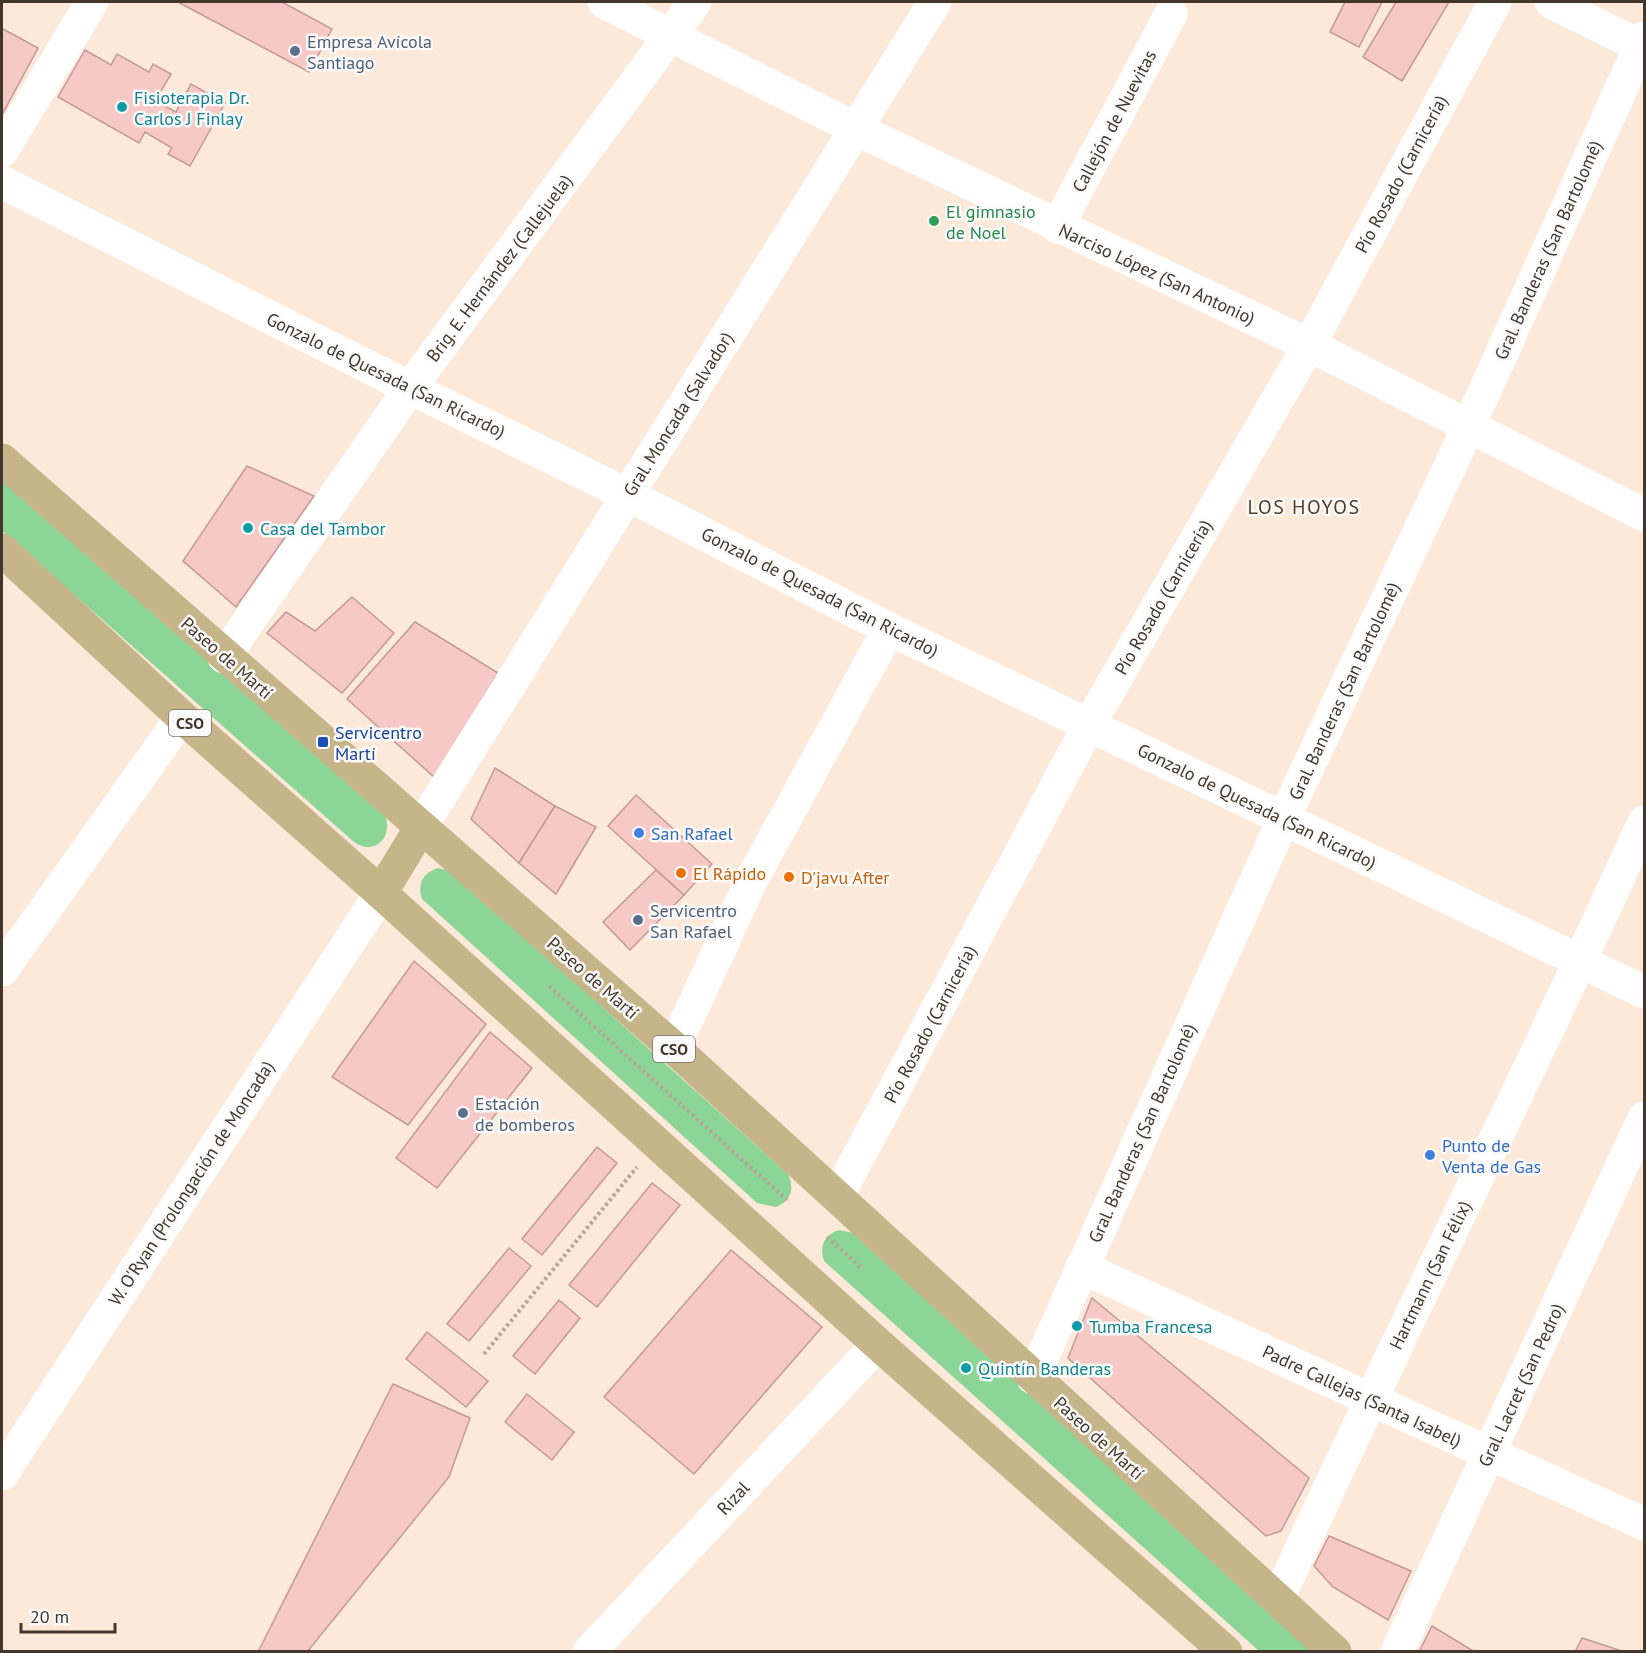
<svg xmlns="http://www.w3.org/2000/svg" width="1646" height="1653" font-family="'PT Sans',sans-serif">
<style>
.green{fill:#8bd697}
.building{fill:#f6c9c7;stroke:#c39a98;stroke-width:1.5}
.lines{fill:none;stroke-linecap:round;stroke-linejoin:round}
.path{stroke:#b7a799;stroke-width:4;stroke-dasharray:3 3;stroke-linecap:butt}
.street{stroke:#fff;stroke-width:33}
.secondary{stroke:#fff;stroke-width:33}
.primary{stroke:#c7b58a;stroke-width:33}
.service-dot{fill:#5c6f8a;stroke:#fafafa;stroke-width:2}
.culture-dot{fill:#0f9aa8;stroke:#fafafa;stroke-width:2}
.leisure-dot{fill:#2e9e5b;stroke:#fafafa;stroke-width:2}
.transit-dot{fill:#1a4fb4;stroke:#fafafa;stroke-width:2}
.shop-dot{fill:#3f7fe0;stroke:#fafafa;stroke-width:2}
.food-dot{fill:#e8710a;stroke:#fafafa;stroke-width:2}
.labels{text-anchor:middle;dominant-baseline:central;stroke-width:5;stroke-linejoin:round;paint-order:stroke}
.shield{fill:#fafafa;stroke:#7a726a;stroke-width:1.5}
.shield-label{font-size:16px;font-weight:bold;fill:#43372c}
.service-label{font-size:18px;fill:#4e5e75;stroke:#fafafa;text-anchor:start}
.culture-label{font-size:18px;fill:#0d838f;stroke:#fafafa;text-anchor:start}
.street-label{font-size:18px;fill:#43372c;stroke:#fafafa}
.leisure-label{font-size:18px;fill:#27864d;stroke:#fafafa;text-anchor:start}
.transit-label{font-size:18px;fill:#164399;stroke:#fafafa;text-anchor:start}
.shop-label{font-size:18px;fill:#366cbe;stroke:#fafafa;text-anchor:start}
.food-label{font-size:18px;fill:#c56008;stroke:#fafafa;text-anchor:start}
.neighbourhood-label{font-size:20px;letter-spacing:1.5px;fill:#543c25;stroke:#fafafa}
</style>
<rect width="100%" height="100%" fill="#fce9d9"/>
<g class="green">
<path d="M2,477l382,337c11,21 -9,43 -30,28l-352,-311z"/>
<path d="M438,868l13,3 337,303c7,15 3,27 -12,33l-19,-4 -335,-304c-5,-16 1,-26 16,-31z"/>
<path d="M839,1230l14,3 467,418h-61l-435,-390c-5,-15 0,-26 15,-31z"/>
</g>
<g class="building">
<polygon points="178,2 282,2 332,29 309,72"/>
<polygon points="1345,2 1382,2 1359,47 1330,32"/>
<polygon points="1396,2 1449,2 1402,81 1363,57"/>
<polygon points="3,29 38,48 2,115 2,32"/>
<polygon points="85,50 111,65 117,54 149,72 153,64 171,74 155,101 176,112 191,84 225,103 190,166 168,154 172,148 145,132 139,143 58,97"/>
<polygon points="247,466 314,496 236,607 183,561"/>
<polygon points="352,597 394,633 342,693 267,633 286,612 315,631"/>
<polygon points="415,622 498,673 434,777 347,699"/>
<polygon points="495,768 555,806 519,863 471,819"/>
<polygon points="636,795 712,864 684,895 608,826"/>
<polygon points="555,806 596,827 556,894 519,863"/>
<polygon points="656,870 684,895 630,950 603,922"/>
<polygon points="414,961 486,1024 408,1125 332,1077"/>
<polygon points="490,1032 532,1068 437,1188 396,1158"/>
<polygon points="597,1147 617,1163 542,1255 522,1239"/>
<polygon points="652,1183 680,1205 597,1307 569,1285"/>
<polygon points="509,1248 531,1266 469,1341 447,1324"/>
<polygon points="731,1250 822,1327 694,1474 604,1397"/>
<polygon points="1092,1298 1309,1478 1281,1531 1266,1536 1068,1358"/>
<polygon points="559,1300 580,1318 535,1374 513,1356"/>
<polygon points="427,1332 488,1381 466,1407 406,1359"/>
<polygon points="393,1384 470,1418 449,1477 307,1652 258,1652"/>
<polygon points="527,1394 574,1432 552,1460 505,1422"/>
<polygon points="1329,1536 1411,1571 1388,1620 1333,1587 1314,1566"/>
<polygon points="1432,1626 1475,1652 1419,1652"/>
<polygon points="1582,1638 1625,1652 1575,1652"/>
</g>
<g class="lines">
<g class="path">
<polyline points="549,986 787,1200"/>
<polyline points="827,1237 863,1269"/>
<polyline points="484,1354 637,1167"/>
</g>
<g class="street">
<polyline points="604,2 856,129 1309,345 1644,515"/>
<polyline points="1551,2 1644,48"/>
<polyline points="2,182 410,388 628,495 889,629 1644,992"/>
<polyline points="1057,227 1171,14"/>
<polyline points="224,657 410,388 695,2"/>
<polyline points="421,827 935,2"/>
<polyline points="2,970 182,717"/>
<polyline points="674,1048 751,881 889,629"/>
<polyline points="837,1197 1089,725 1309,345 1495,2"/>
<polyline points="1081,1267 1644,1524"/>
<polyline points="1033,1378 1283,820 1468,428 1644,38"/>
<polyline points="2,1474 381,893"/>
<path d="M1278,1599c119,-261 248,-516 366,-777"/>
<polyline points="589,1652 878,1344"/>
</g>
<g class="secondary">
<polyline points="2,151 92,2"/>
<polyline points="1397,1652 1644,1118"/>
</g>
<g class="primary">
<polyline points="2,460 674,1048 1335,1652"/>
<polyline points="2,550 182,717 381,893 878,1344 1226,1652"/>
<polyline points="381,893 421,827"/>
</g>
</g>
<g class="service-dot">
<circle cx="295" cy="51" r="6"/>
<circle cx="638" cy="920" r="6"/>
<circle cx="463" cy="1113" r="6"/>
</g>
<g class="culture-dot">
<circle cx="122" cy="107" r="6"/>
<circle cx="248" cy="528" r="6"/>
<circle cx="1077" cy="1326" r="6"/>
<circle cx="966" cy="1368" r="6"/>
</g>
<circle class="leisure-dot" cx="934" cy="221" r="6"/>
<rect class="transit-dot" x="317" y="736" width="12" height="12" rx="3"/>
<g class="shop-dot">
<circle cx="639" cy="833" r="6"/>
<circle cx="1430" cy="1155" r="6"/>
</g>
<g class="food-dot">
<circle cx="681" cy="873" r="6"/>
<circle cx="789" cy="877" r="6"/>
</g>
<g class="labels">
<g class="shield">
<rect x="169" y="710" width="42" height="26" rx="4.5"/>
<rect x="653" y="1036" width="42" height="26" rx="4.5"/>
</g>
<g class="shield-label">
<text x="190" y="723">CSO</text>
<text x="674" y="1049">CSO</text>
</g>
<g class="service-label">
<text x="307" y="41">Empresa Avícola<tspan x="307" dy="21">Santiago</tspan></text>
<text x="650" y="910">Servicentro<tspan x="650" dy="21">San Rafael</tspan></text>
<text x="475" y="1103">Estación<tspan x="475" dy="21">de bomberos</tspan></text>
</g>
<g class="culture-label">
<text x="134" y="97">Fisioterapia Dr.<tspan x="134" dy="21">Carlos J Finlay</tspan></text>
<text x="260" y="528">Casa del Tambor</text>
<text x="1089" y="1326">Tumba Francesa</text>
<text x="978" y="1368">Quintín Banderas</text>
</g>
<g class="street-label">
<text transform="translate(1114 121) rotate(-62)">Callejón de Nuevitas</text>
<text transform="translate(1401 174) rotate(-62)">Pío Rosado (Carnicería)</text>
<text transform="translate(1548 250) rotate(-66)">Gral. Banderas (San Bartolomé)</text>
<text transform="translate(499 268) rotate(-53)">Brig. E. Hernández (Callejuela)</text>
<text transform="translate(1157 274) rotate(25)">Narciso López (San Antonio)</text>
<text transform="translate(386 375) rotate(26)">Gonzalo de Quesada (San Ricardo)</text>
<text transform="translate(678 414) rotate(-58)">Gral. Moncada (Salvador)</text>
<text transform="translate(820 592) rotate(27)">Gonzalo de Quesada (San Ricardo)</text>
<text transform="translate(1163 597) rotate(-60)">Pío Rosado (Carnicería)</text>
<text transform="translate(227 658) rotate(41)">Paseo de Martí</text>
<text transform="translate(1344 691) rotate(-65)">Gral. Banderas (San Bartolomé)</text>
<text transform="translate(1257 806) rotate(26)">Gonzalo de Quesada (San Ricardo)</text>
<text transform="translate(593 978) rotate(41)">Paseo de Martí</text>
<text transform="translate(930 1024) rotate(-62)">Pío Rosado (Carnicería)</text>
<text transform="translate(1142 1133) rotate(-66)">Gral. Banderas (San Bartolomé)</text>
<text transform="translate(191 1183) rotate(-57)">W. O'Ryan (Prolongación de Moncada)</text>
<text transform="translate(1430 1275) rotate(-64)">Hartmann (San Félix)</text>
<text transform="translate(1521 1385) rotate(-65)">Gral. Lacret (San Pedro)</text>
<text transform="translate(1362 1396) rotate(25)">Padre Callejas (Santa Isabel)</text>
<text transform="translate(1099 1438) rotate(42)">Paseo de Martí</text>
<text transform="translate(733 1498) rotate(-47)">Rizal</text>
</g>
<g class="leisure-label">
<text x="946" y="211">El gimnasio<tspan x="946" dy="21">de Noel</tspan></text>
</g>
<g class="transit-label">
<text x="335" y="732">Servicentro<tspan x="335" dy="21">Martí</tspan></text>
</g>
<g class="shop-label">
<text x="651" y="833">San Rafael</text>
<text x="1442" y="1145">Punto de<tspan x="1442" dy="21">Venta de Gas</tspan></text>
</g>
<g class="food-label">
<text x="693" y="873">El Rápido</text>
<text x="801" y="877">D'javu After</text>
</g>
<g class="neighbourhood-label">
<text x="1304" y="507">LOS HOYOS</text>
</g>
</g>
<rect width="1646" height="1653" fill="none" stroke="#43372c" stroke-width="6"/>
<path d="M21 1623v9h94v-9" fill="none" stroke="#43372c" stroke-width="3"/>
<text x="30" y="1623" font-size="18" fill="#43372c" stroke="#fafafa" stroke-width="4.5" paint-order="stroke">20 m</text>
</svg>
